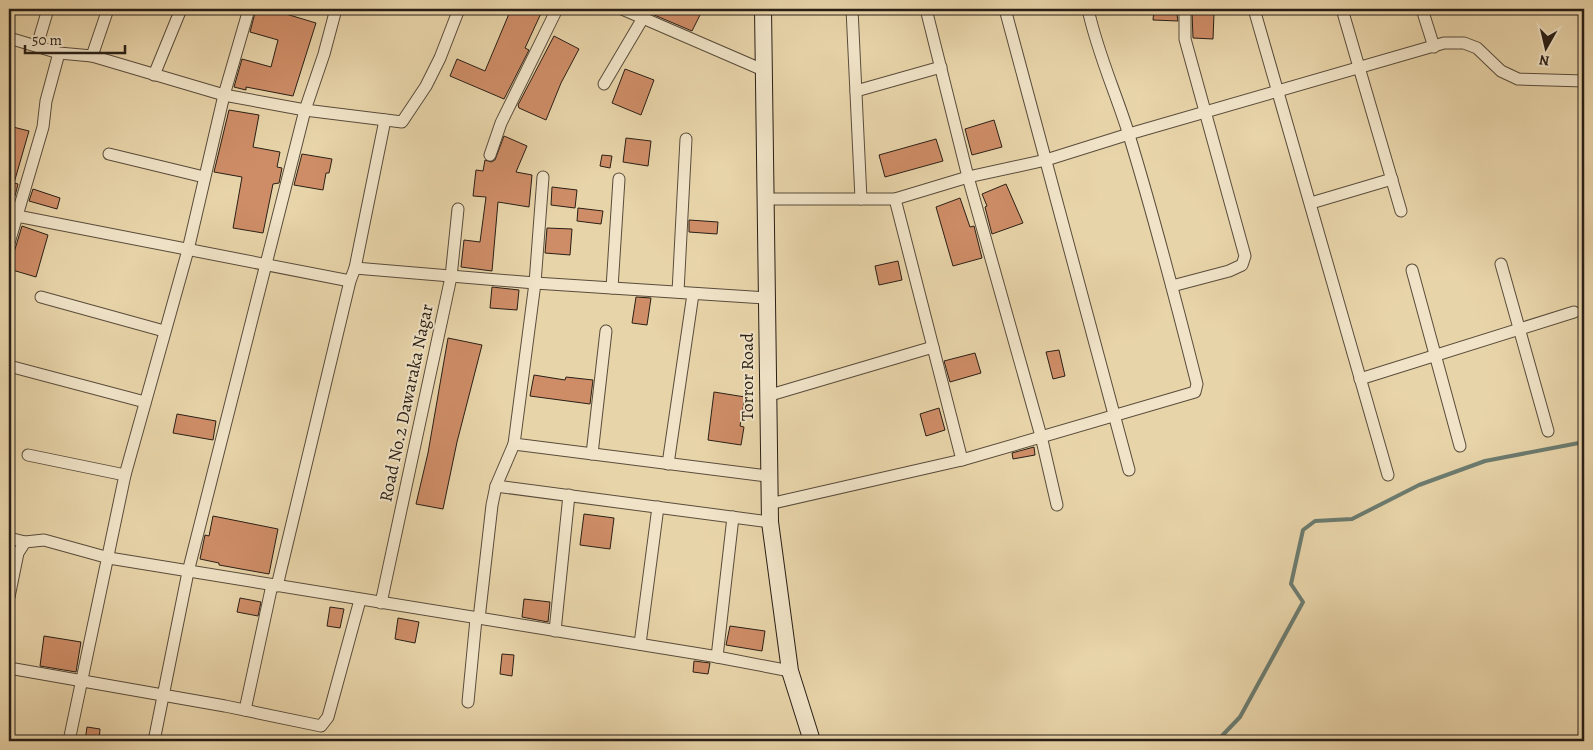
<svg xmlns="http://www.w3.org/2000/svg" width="1593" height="750" font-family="Alegreya,serif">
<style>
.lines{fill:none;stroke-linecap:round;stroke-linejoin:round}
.stream{stroke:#6b7b6f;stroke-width:4}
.building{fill:#ce8d67;stroke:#291f16}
.street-casing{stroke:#594c3b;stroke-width:13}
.secondary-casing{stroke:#291f16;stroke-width:18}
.street{stroke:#f0e3c7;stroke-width:11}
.secondary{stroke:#f0e3c7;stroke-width:16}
.labels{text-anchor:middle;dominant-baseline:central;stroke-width:4;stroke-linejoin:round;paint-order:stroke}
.street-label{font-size:18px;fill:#291f16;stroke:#f0e3c7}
</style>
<rect width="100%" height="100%" fill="#e8d4a9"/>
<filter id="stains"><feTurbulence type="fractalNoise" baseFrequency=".004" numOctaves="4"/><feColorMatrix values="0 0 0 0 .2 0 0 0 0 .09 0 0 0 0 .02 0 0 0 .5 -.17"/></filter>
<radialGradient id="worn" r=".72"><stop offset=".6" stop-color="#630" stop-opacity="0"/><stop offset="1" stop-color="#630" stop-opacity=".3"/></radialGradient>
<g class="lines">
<polyline class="stream" points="1217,741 1240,717 1303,602 1291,584 1303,530 1315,521 1352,519 1419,485 1485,461 1584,442"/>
</g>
<g class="building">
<polygon points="256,9 287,9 286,14 316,23 293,96 246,87 246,90 234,87 242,59 271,67 278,40 250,32"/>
<polygon points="511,9 543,9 525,48 529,50 504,99 450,76 457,59 485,71"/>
<polygon points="640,9 703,9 692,31"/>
<polygon points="1154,9 1176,9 1178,21 1153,20"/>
<polygon points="1192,12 1214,13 1213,39 1193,38"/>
<polygon points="554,36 579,49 561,83 546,120 519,108 518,105"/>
<polygon points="625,69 654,80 641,115 612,103"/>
<polygon points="229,110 259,115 253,147 280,152 277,167 282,168 279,183 273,184 263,233 233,228 242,177 214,172"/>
<polygon points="994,120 1002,147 972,155 965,129"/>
<polygon points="9,126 29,131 14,183 18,184 15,196 9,194"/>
<polygon points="504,136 527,146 516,172 532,175 529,207 498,202 492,271 461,267 464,240 480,242 486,197 473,196 476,170 483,171 485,160 491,162 495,160"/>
<polygon points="626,138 651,141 648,166 623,162"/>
<polygon points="936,139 943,161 885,177 879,155"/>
<polygon points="302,154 332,159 329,173 326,173 323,190 294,185"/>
<polygon points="602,155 612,156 610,168 600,166"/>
<polygon points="1006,184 1023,223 992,234 985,207 987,206 982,194"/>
<polygon points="552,187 577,190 575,208 551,205"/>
<polygon points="33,189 60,198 57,209 29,201"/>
<polygon points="960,198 970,227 974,226 982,258 953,266 936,207"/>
<polygon points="578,208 603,211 601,224 577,221"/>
<polygon points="689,220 718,222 717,234 689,232"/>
<polygon points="22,226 48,235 36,277 9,269"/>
<polygon points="547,228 572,229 570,255 545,253"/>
<polygon points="898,261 902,280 879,285 875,266"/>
<polygon points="492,287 519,290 517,310 490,308"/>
<polygon points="636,297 651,298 647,325 632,323"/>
<polygon points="448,338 482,345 457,442 443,509 416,504 428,453"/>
<polygon points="1059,350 1065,376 1053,379 1046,352"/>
<polygon points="975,353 981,373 950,382 944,361"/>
<polygon points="534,375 565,380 566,377 593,380 590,404 530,396"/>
<polygon points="714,392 745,397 740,426 744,427 741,445 708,440"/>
<polygon points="939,408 945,430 926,436 920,414"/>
<polygon points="177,414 216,421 213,440 173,433"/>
<polygon points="1034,447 1035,455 1013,459 1012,453"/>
<polygon points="584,514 614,518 610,549 580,545"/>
<polygon points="213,516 278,529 269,574 219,565 219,563 200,559 205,535 209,536"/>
<polygon points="240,598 261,602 258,616 237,612"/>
<polygon points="524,599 550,602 548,622 522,617"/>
<polygon points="330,607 344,609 340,628 327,626"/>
<polygon points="398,618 419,622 415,643 395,639"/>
<polygon points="730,626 765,631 762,651 726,645"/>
<polygon points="44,636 81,642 76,672 40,666"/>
<polygon points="502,654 514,655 512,676 500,674"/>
<polygon points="694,661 710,663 708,674 693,672"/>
<polygon points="87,727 100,729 99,741 85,741"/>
</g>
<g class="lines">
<g class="street-casing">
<g id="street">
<polyline points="622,9 763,70"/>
<polyline points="852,9 861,199"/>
<polyline points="926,9 968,177 1041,436 1057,505"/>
<polyline points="1005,9 1129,470"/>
<polyline points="1254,9 1388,475"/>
<polyline points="1342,9 1401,211"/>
<polyline points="1422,9 1434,47"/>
<polyline points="9,38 59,53 92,56 224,95 249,9"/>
<polyline points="37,46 48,9"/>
<polyline points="92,56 108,9"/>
<polyline points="154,75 181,9"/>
<polyline points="604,84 643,18"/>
<polyline points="856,91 941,67"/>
<polyline points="109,154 204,177"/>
<polyline points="490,155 501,123 557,9"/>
<polyline points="543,177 535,283 514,444 767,476"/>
<polyline points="764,199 895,199 968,177 1046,160 1129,134 1444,43 1464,43 1477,48 1501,71 1518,79 1584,81"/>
<polyline points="895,199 962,460"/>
<polyline points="1311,203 1392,179"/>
<polyline points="17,216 350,281"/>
<polyline points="9,243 43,127 46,101 59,53"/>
<polyline points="1501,264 1548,431"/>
<polyline points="355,268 535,283 766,298"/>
<polyline points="1412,270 1460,446"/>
<polyline points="1172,286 1229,271 1242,265 1245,256 1185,39 1185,9"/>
<polyline points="612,288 619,179"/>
<polyline points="678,292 686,139"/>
<polyline points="41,297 164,331"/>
<polyline points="9,366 145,402"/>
<polyline points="1360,379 1574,312"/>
<polyline points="767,396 933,347"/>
<polyline points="592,454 606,331"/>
<polyline points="28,455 125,475"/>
<polyline points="668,464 693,294"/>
<polyline points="496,486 770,522"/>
<path d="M769,504l193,-44 233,-68 2,-8c-21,-83 -43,-167 -68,-249 -13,-42 -32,-83 -41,-126"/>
<polyline points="9,538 25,542"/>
<polyline points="277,586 350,281 355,268 385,120"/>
<polyline points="9,597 18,553 25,542 44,540 109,558 712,656 790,671"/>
<polyline points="381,603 451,277 458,209"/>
<polyline points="479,619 492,505 496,486 514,444"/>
<polyline points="555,631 569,495"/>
<polyline points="640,644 658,507"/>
<polyline points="717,657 733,517"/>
<polyline points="9,668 225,706 321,726 328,717 360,600"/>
<polyline points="468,702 476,619"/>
<polyline points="245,710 272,585"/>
<polyline points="69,741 125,475 188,250 224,95 305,110 402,122 426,86 440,58 459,9"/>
<polyline points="154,741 188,572 305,110 324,54 336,9"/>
</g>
</g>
<g class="secondary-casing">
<polyline id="secondary" points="763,9 770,522 790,671 812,741"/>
</g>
<use href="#street" class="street"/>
<use href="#secondary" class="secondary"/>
</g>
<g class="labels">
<g class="street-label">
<text transform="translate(747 377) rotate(-90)">Torror Road</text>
<text transform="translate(406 403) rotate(-78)">Road No.2 Dawaraka Nagar</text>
</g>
</g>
<rect width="1593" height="750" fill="none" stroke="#e8d4a9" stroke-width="30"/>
<rect x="10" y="10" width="1573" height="730" fill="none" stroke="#291f16" stroke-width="2.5"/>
<rect x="15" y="15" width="1563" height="720" fill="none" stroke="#291f16"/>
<g transform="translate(1546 48) rotate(188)" stroke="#f0e3c7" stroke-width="4" paint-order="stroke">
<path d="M0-4L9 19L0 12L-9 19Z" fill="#291f16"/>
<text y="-8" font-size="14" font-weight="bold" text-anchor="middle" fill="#291f16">N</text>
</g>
<path d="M25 45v8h100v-8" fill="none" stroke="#291f16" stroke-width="2.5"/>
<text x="32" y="45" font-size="15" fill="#291f16" stroke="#f0e3c7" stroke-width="4" paint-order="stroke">50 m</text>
<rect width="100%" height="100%" filter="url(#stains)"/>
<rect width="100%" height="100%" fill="url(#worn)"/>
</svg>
